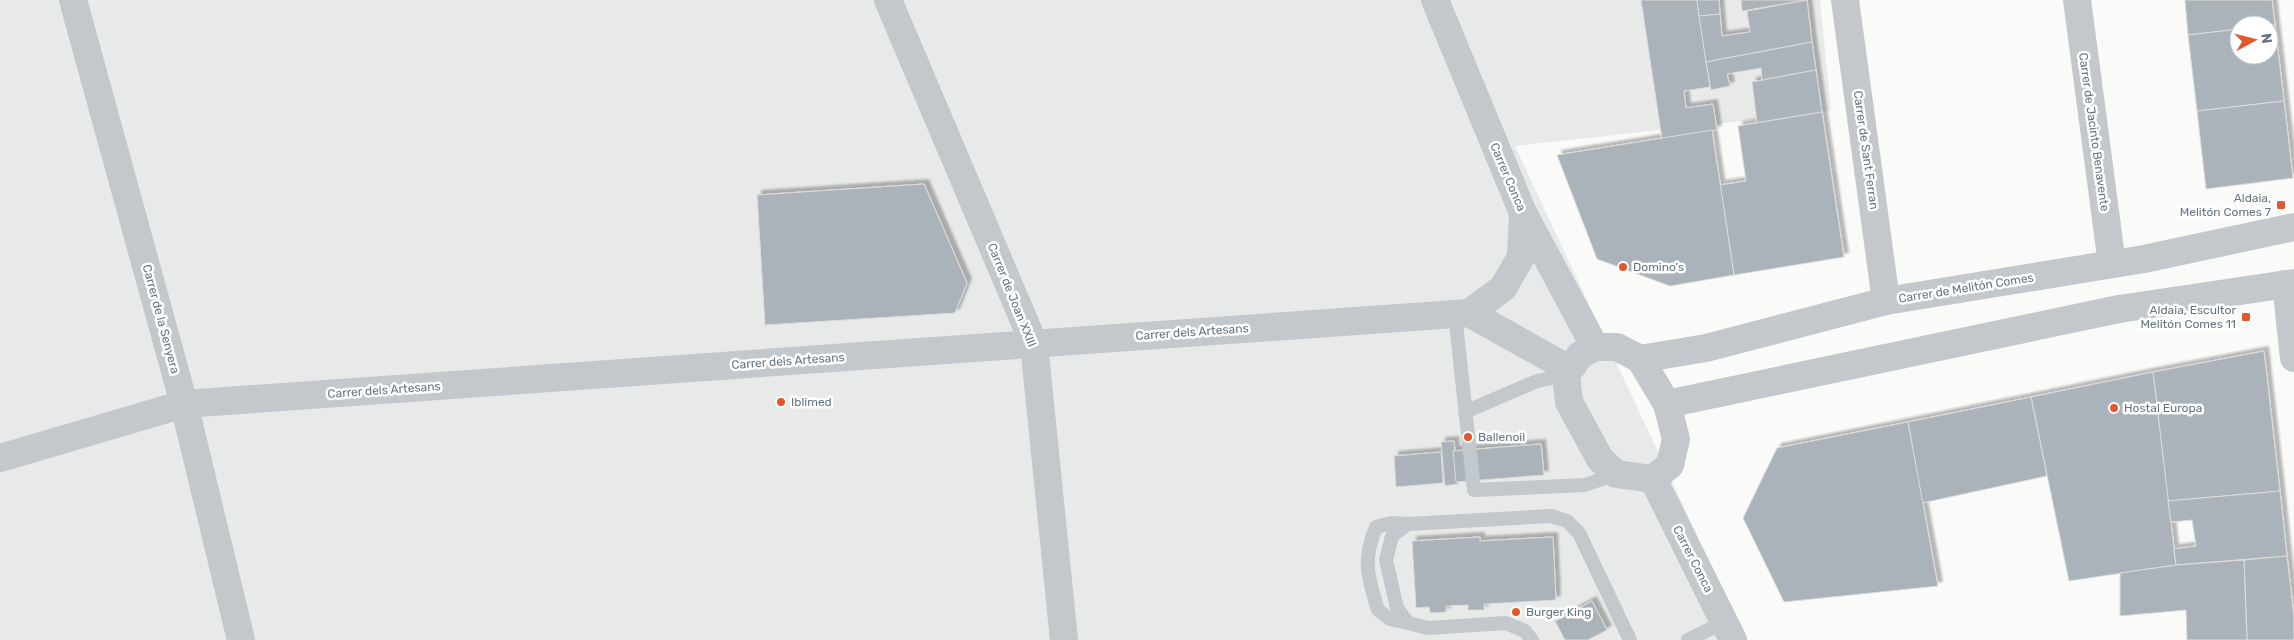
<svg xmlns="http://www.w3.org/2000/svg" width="2294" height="640" font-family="Rubik,sans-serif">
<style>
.built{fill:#e8e9e9}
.building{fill:#aab3b9;stroke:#dcdcda;filter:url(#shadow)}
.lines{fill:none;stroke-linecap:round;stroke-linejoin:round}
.service{stroke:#c3c8cc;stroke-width:14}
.minor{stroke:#c3c8cc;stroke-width:28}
.tertiary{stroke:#c3c8cc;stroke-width:28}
.poi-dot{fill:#e4572e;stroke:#fff;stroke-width:2}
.labels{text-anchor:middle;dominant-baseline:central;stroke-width:5;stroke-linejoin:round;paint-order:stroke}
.street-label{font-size:12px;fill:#657683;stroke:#fff}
.poi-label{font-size:12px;fill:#657683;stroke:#fff;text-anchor:start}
</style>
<defs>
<filter id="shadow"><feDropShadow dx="4.5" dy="-4.5" stdDeviation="1" flood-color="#0004"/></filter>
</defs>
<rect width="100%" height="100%" fill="#fafaf8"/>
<polygon class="built" points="0,0 1820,0 1831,111 1515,146 1746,640 0,640"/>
<g class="building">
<polygon points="1641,0 1697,0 1710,87 1684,91 1686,108 1713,104 1717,130 1662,139"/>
<polygon points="1697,0 1719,0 1720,14 1699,16"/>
<polygon points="1741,0 1807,0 1742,11"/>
<polygon points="1807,0 1812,42 1706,62 1699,16 1720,14 1722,36 1750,32 1747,11"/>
<polygon points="2185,0 2272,0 2275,25 2239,25 2239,29 2188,35"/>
<polygon points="2275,25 2284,101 2197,111 2188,35 2239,29 2239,55 2269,55 2269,26"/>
<polygon points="1812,42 1816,70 1762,80 1761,68 1727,74 1730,86 1711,90 1706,62"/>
<polygon points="1816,70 1822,112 1757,123 1752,82"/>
<polygon points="2284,101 2293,178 2206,189 2197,111"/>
<polygon points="1822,112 1844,257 1734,275 1720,185 1746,181 1738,126"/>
<polygon points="1712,130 1734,275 1670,286 1597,259 1557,155"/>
<polygon points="924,184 967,283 955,313 765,325 757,195"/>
<polygon points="2264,351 2280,491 2168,501 2153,372"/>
<polygon points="2153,372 2176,565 2069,581 2031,397"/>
<polygon points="2031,397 2047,476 1922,503 1908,422"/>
<polygon points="1908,422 1938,586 1784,602 1743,518 1777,448"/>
<polygon points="1454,441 1458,484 1445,486 1441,442"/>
<polygon points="1541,444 1544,475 1456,482 1453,451"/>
<polygon points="1441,452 1443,483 1396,487 1394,456"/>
<polygon points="2280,491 2287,556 2176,565 2174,549 2196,546 2192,520 2171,522 2168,501"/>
<polygon points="1480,537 1480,541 1553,537 1556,600 1484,604 1484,610 1468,610 1468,605 1446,606 1446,612 1430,613 1429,607 1416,608 1412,541"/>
<polygon points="2287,556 2294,617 2294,640 2247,640 2244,560"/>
<polygon points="2244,560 2247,640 2187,640 2186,610 2120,616 2120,573 2176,565"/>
<polygon points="1592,601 1607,630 1588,640 1565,640 1555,621"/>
</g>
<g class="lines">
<g class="service">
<polyline points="1455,314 1474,490 1585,485 1616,474"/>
<polyline points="1465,412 1537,381 1566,375"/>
<path d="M1408,623l-18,-4 -12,-9c-10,-33 -16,-49 -2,-83l15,-4 17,1"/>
<polyline points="1532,640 1525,631 1506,623 1428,628 1408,623 1397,608 1386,560 1392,536 1408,524 1551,516 1567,521 1579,533 1630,640"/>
<polyline points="1688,640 1724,622"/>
</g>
<g class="minor">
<polyline points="73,0 184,404 241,640"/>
<polyline points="888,0 1034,344 1064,640"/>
<polyline points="1845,0 1886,301"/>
<polyline points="2077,0 2112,264"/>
<polyline points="2286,284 2294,358"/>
<polyline points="1469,313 1503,288 1521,257 1523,213"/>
<polyline points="1640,359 1706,348 1886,301 2144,259 2294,227"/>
<polyline points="1667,404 2119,309 2294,283"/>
<polyline points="0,458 184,404 1469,313 1569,369"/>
</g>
<g class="tertiary">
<polyline points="1435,0 1523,213 1595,347"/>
<polygon points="1595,347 1617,347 1640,359 1667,404 1676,439 1670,465 1653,479 1616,474 1600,459 1569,402 1566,375 1580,355"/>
<polyline points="1653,479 1733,640"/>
</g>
</g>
<g class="poi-dot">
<rect x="2276" y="200" width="10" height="10" rx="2.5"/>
<circle cx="1623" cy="267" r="5"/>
<rect x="2241" y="312" width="10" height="10" rx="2.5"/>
<circle cx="781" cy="402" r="5"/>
<circle cx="2114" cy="408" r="5"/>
<circle cx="1468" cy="437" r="5"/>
<circle cx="1516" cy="612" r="5"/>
</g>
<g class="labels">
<g class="street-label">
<text transform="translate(2094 132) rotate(82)">Carrer de Jacinto Benavente</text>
<text transform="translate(1866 150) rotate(82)">Carrer de Sant Ferran</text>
<text transform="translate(1508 177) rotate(67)">Carrer Conca</text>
<text transform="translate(1966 288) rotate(-9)">Carrer de Melitón Comes</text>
<text transform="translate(1012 295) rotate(68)">Carrer de Joan XXIII</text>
<text transform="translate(161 319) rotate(75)">Carrer de la Senyera</text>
<text transform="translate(1192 332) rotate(-4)">Carrer dels Artesans</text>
<text transform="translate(788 361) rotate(-4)">Carrer dels Artesans</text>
<text transform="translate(384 390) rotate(-4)">Carrer dels Artesans</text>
<text transform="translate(1693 559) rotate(63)">Carrer Conca</text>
</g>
<g class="poi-label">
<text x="2271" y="198" text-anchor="end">Aldaia,<tspan x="2271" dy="14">Melitón Comes 7</tspan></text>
<text x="1633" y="267">Domino's</text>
<text x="2236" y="310" text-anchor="end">Aldaia, Escultor<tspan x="2236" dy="14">Melitón Comes 11</tspan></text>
<text x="791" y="402">Iblimed</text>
<text x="2124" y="408">Hostal Europa</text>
<text x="1478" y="437">Ballenoil</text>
<text x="1526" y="612">Burger King</text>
</g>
</g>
<g transform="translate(2254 40) rotate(83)"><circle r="24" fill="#ffffff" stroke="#c1c8cd"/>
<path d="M0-4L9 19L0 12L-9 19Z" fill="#e4572e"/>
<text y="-8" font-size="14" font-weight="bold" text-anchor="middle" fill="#657683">N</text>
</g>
</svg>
